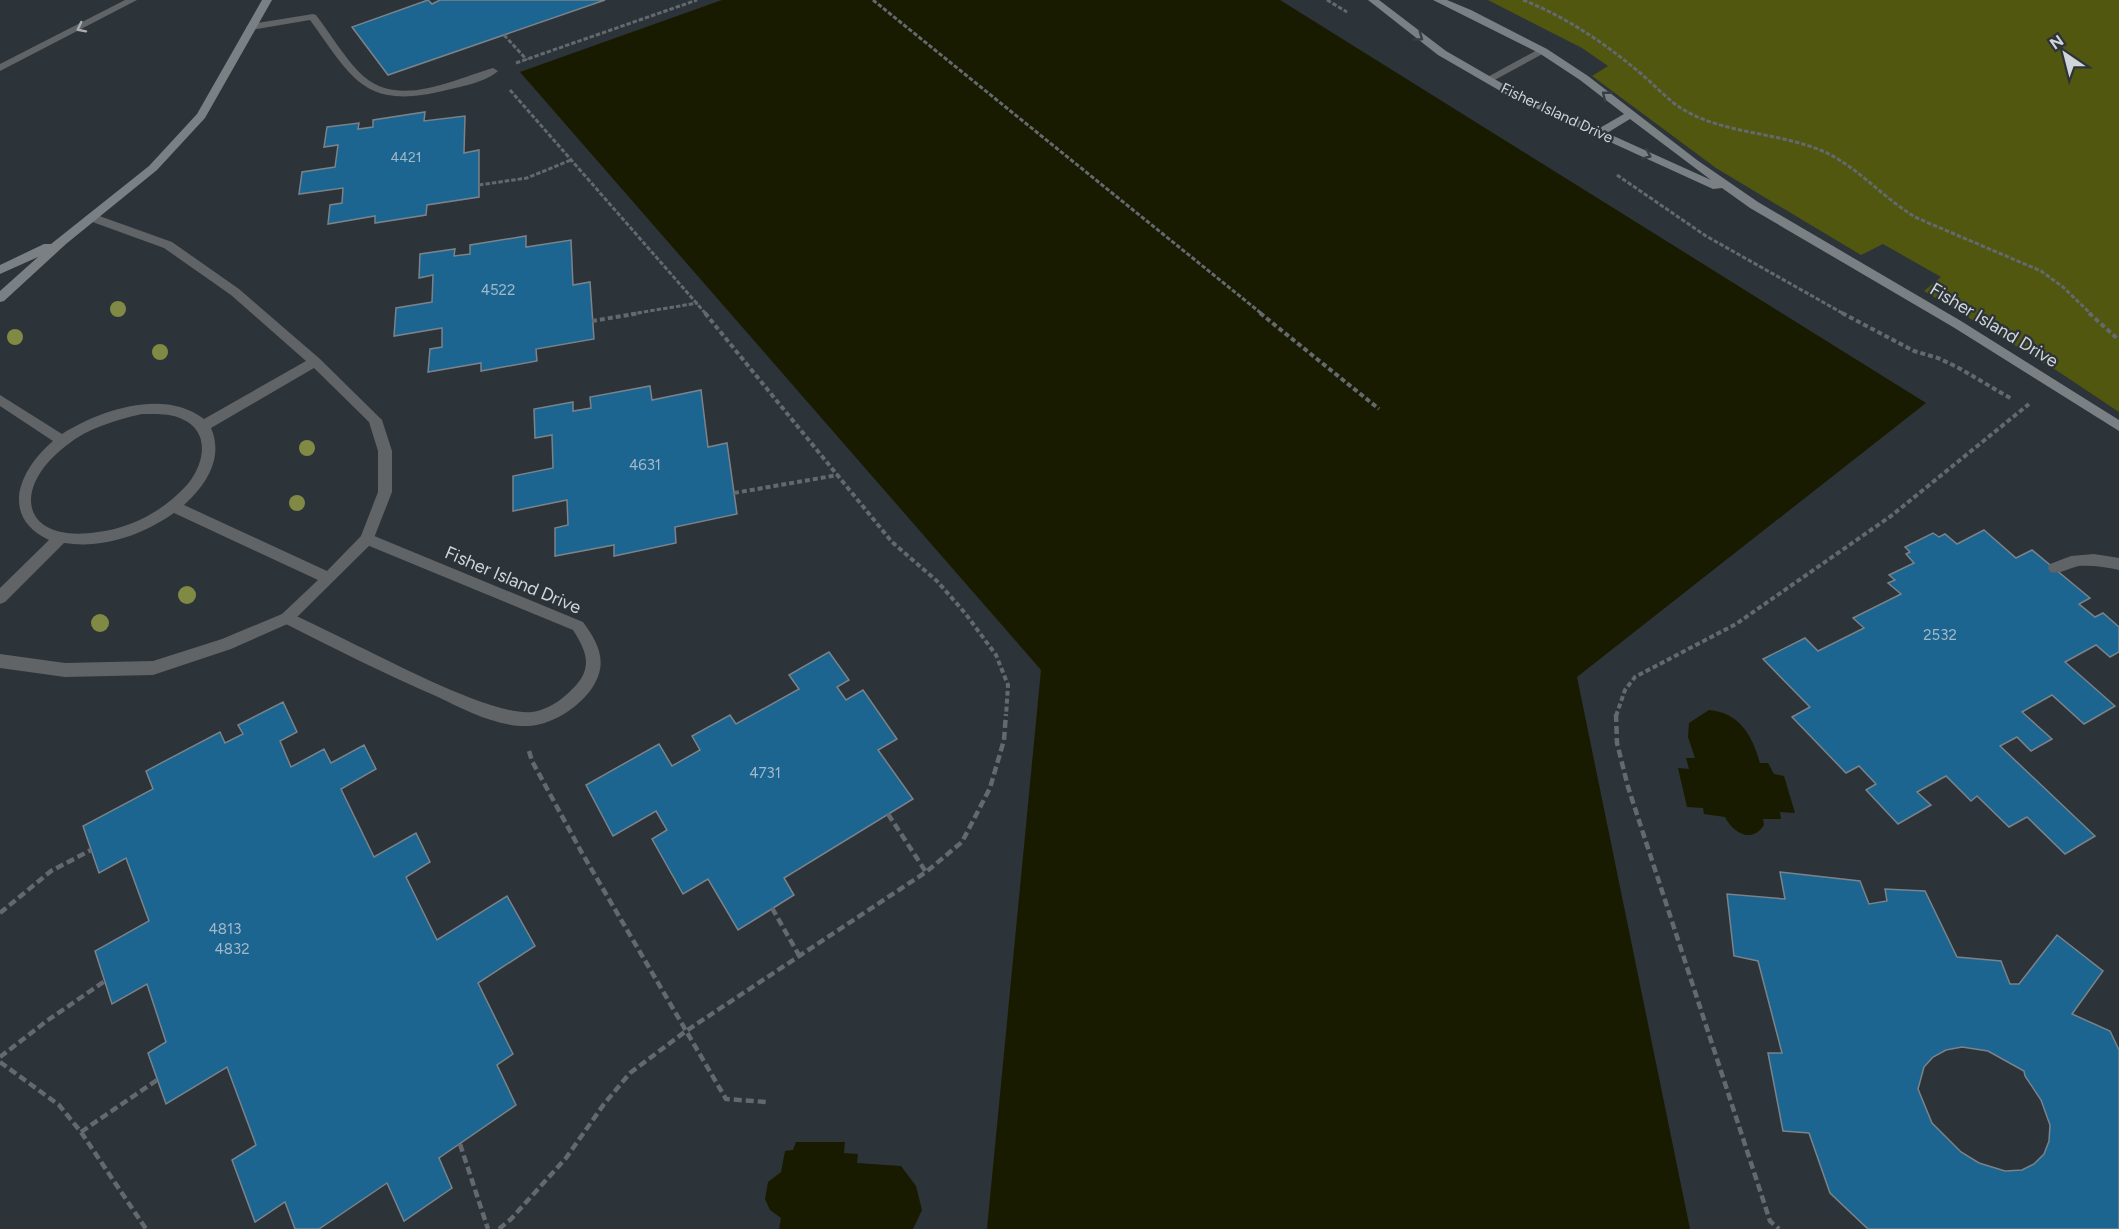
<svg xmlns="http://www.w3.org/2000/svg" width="2119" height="1229" font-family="Figtree,sans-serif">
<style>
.green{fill:#52570f}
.water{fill:#191b00}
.building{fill:#1c6591;stroke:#7a8389;stroke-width:1.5;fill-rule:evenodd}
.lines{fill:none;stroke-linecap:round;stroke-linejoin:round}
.path-far2{stroke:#63696f;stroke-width:3;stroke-dasharray:4.5 2;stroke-linecap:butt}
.path-far1{stroke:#63696f;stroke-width:4;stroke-dasharray:5 3;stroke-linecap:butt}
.path{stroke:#63696f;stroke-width:4.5;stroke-dasharray:8 4;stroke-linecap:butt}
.lane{fill:#606467;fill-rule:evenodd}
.street{fill:#606467;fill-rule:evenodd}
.secondary{fill:#7a8084;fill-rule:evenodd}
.tree{fill:#818a44}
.oneway{stroke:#a9adb1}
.oneway2{stroke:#383f44}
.labels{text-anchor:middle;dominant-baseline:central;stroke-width:4.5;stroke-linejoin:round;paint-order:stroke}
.far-number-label{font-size:14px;fill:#a3b9c7}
.far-street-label{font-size:15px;fill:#d0d5d9;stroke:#2c3339}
.number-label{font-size:15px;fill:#a3b9c7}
.street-label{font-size:18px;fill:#d0d5d9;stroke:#2c3339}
</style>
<rect width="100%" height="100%" fill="#2c3339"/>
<polygon class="green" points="1488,0 2119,0 2119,412 2053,368 1924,291 1941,277 1883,244 1861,255 1716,168 1592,76 1608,66 1582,48"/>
<g class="water">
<polygon points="722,0 1280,0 1926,403 1577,677 1690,1229 987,1229 1041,670 520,72"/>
<path d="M1709,710c31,3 43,25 51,53h8l6,11 10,2 11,37 -15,-1 1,7h-18l1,6c-12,19 -31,8 -39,-8l-21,-3 -1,-6 -16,-1 -9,-39 11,1 -3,-11h9l-7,-21 1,-14z"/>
<polygon points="796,1142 845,1142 844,1153 858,1154 857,1163 901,1166 916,1186 922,1210 913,1229 779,1229 781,1218 770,1210 765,1199 768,1182 781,1172 785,1151 793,1150"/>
</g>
<g class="building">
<polygon points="428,0 432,4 440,0 605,0 388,75 352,27"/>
<polygon points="425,112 424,121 465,116 464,153 479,150 479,197 427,205 426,215 375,223 375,216 328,224 330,205 342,203 343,188 299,194 302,172 335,167 338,145 324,147 327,127 359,123 358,129 373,127 373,120"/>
<polygon points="526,236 526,247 571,240 573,285 590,282 594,339 536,349 537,361 481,371 481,363 428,372 430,349 442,347 442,328 394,336 396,308 432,302 433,275 419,278 420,254 455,249 454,256 470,254 470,245"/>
<polygon points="650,386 652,400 701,390 708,447 727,443 737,514 675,527 676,543 614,556 614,545 555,556 555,528 568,525 567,500 513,511 513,476 553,468 552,435 535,438 534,409 573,402 573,411 591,408 590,397"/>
<polygon points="1984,530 2016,558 2032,550 2090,598 2079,604 2095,617 2103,613 2119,627 2119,652 2110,657 2096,645 2065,662 2115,706 2084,724 2052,695 2022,712 2052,739 2031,751 2017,737 2000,746 2095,836 2065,854 2027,817 2009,827 1977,796 1971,801 1946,776 1917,792 1931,805 1898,824 1866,790 1876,784 1859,766 1846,773 1792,717 1810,707 1763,659 1805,638 1818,651 1864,628 1853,618 1901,594 1888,583 1895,580 1889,575 1914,563 1906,554 1910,552 1905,547 1933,533 1939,537 1945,534 1957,544"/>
<polygon points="829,652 849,680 837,687 846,700 863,690 897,739 878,750 913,799 784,878 794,895 738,930 708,879 683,894 652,839 667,830 656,811 613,836 586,785 659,744 672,766 700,750 692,736 730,715 736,724 799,689 789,675"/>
<polygon points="283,702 297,732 280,741 291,767 324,749 331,763 364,745 376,769 341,789 374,857 416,833 430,862 406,877 437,940 507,896 535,946 478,983 513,1054 497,1065 516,1105 439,1158 452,1188 404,1221 387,1183 319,1229 295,1229 285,1202 255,1222 232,1160 256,1145 227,1067 166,1104 148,1053 166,1042 147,984 112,1004 95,951 149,921 126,858 99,873 83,826 153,789 146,771 220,732 225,743 243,734 238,725"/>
<path d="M1780,872l80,9 9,23 18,-3 -2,-12 40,2 32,66 44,4 9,23h9l38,-49 46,36 -31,43 38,17 9,19v179h-251l-38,-36 -21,-60 -26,-2 -15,-78h14l-24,-92 -24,-5 -7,-62 58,5zM1962,1047l26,4 36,20 1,5 16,24 9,25 -1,16 -5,13 -10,10 -12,6 -17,1 -26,-8 -18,-11 -29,-29 -14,-34 6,-22 9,-10 13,-7z"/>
</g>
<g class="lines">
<g class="path-far2">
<polyline points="873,0 1262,314"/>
<polyline points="1327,0 1347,12"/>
<path d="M1523,0c43,17 80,42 116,72 15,12 28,28 45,38 41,24 92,22 136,40 37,15 62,48 97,68l124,53 22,16 28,27"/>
<polyline points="504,35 527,60"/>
<polyline points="516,63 697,0"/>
<polyline points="510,90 706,314"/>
<polyline points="1617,175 1706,236 1844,314"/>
<polyline points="479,185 527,178 571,160"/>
<polyline points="631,314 698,303"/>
</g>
<g class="path-far1">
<polyline points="705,313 892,542 937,581 965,613 996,655 1008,685 1006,716"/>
<polyline points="1260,313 1379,409"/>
<polyline points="1842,313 1914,351 1938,358 1957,367 2012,399"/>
<polyline points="2089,313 2119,340"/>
<polyline points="592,321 640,313"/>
<polyline points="734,493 838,475"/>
<polyline points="1616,716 1625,690 1635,677 1736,624 1891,516 2029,404"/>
</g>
<g class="path">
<polyline points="1616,714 1617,743 1628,787 1770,1221 1779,1229"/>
<polyline points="529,751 532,761 582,853 726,1099 766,1102"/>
<polyline points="888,814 926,872"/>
<polyline points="772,908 800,957"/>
<polyline points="0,913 51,871 91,850"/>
<polyline points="0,1057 48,1020 105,981"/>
<polyline points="0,1062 59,1105 81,1132 146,1229"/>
<polyline points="81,1132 157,1080"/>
<polyline points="460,1144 488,1229"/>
<polyline points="499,1229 511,1219 566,1158 604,1104 630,1073 686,1031 926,872 962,842 990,788 1004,740 1006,714"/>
</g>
<g class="lane">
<polygon points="125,0 137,0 0,71 0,64"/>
<path d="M313,14l3,1c14,18 26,39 42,56 37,40 93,9 135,-3l5,3c-12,11 -35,15 -51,19 -83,21 -94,-11 -137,-70l-59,10 -5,-3 5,-3z"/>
<polygon points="1539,49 1548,51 1491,82 1482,80"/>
<path d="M367,533l216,89c17,23 26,43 7,69 -14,18 -39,34 -62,35 -31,1 -63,-16 -90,-29 -53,-23 -105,-49 -156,-75l-3,-4 3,-4 5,-2 5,2c22,10 44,21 66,32 38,18 135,70 174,66 17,-2 34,-15 45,-28 16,-19 8,-35 -4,-54l-211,-87 -2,-4 2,-4z"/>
<path d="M2094,554l25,4v12c-13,-3 -27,-5 -40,-4 -10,2 -20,9 -29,6l-2,-4 2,-4 21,-8z"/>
</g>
<path class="street" d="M91,213l81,29 67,47 81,70 62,61 10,31v41l-20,51 -80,79 -61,27 -78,26 -88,2 -65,-9v-14l65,9 88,-2 69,-22 60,-25 36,-34 -144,-67c-32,22 -70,36 -110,30l-59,59 -5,2v-16l49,-48c-49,-23 -31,-69 4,-99l-53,-35v-11l62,39c38,-24 102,-46 142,-15l102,-58 -75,-66 -67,-47 -77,-28 -2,-3zM314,368l55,54 9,29v41l-17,44 -34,35 -143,-66c22,-20 40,-47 27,-77zM142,414c13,0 28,-1 40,5 30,13 22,48 3,68 -22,24 -54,41 -87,45 -77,12 -88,-44 -31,-87 21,-17 49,-25 75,-31z"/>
<g class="secondary">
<polygon points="262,0 272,0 205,118 157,170 66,244 4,301 0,302 0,291 38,257 0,274 0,265 44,244 51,244 149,166 197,114"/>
<path d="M1368,0h11l67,51 71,41 81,37 26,-15 -44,-34 -41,-27 -106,-53h14l24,10 76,39 41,27 109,84 61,42 203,119 158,99v11l-166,-104 -203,-119 -28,-20 -9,1 -204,-93 -71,-41zM1630,119l81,61 -104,-47z"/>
</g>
</g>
<g class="tree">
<circle cx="118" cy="309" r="8"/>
<circle cx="15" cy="337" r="8"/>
<circle cx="160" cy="352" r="8"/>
<circle cx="307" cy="448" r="8"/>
<circle cx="297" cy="503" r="8"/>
<circle cx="187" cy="595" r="9"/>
<circle cx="100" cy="623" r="9"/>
</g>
<defs><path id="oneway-chevron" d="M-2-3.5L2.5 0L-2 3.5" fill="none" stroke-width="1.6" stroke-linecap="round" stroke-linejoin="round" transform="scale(1.5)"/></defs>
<use class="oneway" href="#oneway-chevron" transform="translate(81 28) rotate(153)"/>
<g class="oneway2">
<use href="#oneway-chevron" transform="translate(1419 37) rotate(36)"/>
<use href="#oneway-chevron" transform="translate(1606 95) rotate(-142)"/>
<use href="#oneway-chevron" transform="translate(1647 155) rotate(24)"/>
</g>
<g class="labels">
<g class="far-number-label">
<text x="406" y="157">4421</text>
</g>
<g class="far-street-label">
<text transform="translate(1557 113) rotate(25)">Fisher Island Drive</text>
</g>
<g class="number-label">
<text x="498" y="290">4522</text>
<text x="645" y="465">4631</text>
<text x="1940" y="635">2532</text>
<text x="765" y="773">4731</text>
<text x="225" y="929">4813</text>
<text x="232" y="949">4832</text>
</g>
<g class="street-label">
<text transform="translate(1994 325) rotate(31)">Fisher Island Drive</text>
<text transform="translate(513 580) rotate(23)">Fisher Island Drive</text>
</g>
</g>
<g transform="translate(2065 54) rotate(325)" stroke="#2c3339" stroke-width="4.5" paint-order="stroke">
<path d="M0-4.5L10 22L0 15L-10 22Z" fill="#d0d5d9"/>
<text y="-9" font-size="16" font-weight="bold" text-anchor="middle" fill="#d0d5d9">N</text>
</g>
</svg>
